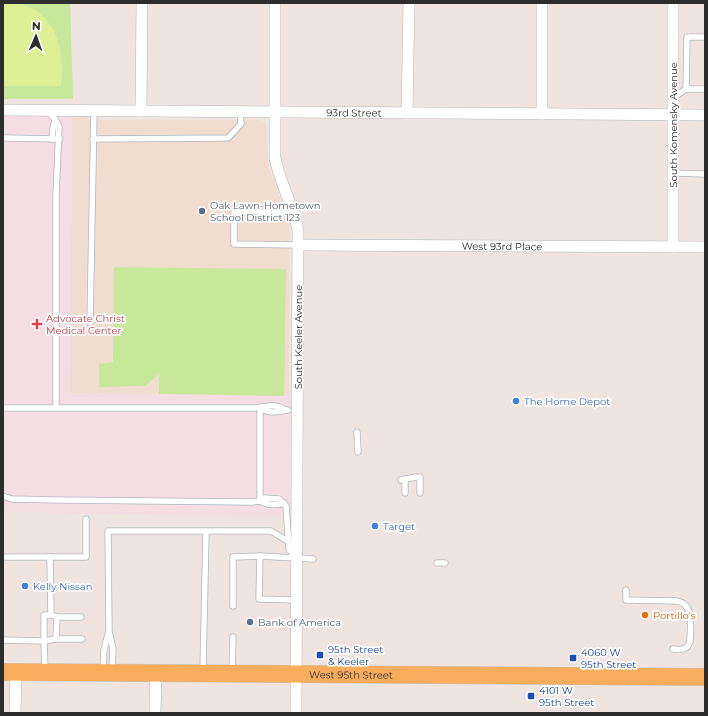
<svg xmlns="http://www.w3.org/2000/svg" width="708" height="716" font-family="Montserrat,sans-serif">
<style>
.education{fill:#f1ddcf}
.medical{fill:#f5dde4}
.green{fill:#c7e79a}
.pitch{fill:#dfef96}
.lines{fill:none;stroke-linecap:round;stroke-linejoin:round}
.service-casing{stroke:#afb6bd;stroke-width:7}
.minor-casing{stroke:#afb6bd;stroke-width:12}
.primary-casing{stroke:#c4c4c4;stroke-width:18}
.service{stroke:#fff;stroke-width:5.5}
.minor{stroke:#fff;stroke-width:11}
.primary{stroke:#f7ad5c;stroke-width:17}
.service-dot{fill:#5c6f8a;stroke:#fff;stroke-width:1.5}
.health-dot{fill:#e0444e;stroke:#fff;stroke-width:1.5}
.shop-dot{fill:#3f7fe0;stroke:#fff;stroke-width:1.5}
.food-dot{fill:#e8710a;stroke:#fff;stroke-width:1.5}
.transit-dot{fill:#1a4fb4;stroke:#fff;stroke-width:1.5}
.labels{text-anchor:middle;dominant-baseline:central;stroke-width:3.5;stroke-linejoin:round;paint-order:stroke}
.street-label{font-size:10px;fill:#2d2d2d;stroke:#fff}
.service-label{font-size:10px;fill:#4e5e75;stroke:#fff;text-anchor:start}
.health-label{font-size:10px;fill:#be3a42;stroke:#fff;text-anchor:start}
.shop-label{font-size:10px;fill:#366cbe;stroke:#fff;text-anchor:start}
.food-label{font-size:10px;fill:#c56008;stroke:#fff;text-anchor:start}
.transit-label{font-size:10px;fill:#164399;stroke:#fff;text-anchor:start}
</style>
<rect width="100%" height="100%" fill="#efe4df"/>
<polygon class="education" points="72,115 85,116 89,120 259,120 264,122 266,124 268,165 275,185 285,210 289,229 289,395 70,393"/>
<polygon class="medical" points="72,115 70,393 289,395 290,517 5,512 3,511 3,116"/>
<g class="green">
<polygon points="3,3 70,3 73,99 3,99"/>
<polygon points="114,267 286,269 284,396 159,394 159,374 145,386 99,387 99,364 113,362"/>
</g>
<path class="pitch" d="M3,3c5,0 11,-1 16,0 4,1 9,4 14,6 26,15 32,48 28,77h-58z"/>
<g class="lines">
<g class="service-casing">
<g id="service">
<polyline points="686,89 687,37 705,37"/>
<polyline points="673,98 686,89 705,89"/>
<polyline points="47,111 55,119 59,126 56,196 56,408"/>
<polyline points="3,138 60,139"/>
<polyline points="52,139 53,129 55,119"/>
<polyline points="93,139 228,138 241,124 240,112"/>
<polyline points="673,173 705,174"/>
<polyline points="293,212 234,212 234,244 298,245"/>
<polyline points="90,323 94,111"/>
<path d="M3,408h249c14,0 21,-6 34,2"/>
<polyline points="260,408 260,501"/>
<path d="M260,408c9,6 18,4 28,2"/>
<polyline points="357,432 358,452"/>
<polyline points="401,480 416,477"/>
<polyline points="405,493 405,479"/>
<polyline points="420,493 420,477"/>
<polyline points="3,496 12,499 56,500 252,502 260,501 264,498 279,499 286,506 289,549 295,557"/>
<path d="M260,501c7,4 15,5 24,2"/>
<polyline points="260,556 313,559"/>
<polyline points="3,557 50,557 51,615 44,615 44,641 56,639"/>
<polyline points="50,557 86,557 86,519"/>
<polyline points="437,563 445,563"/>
<path d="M626,590v10l51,1c18,3 13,27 13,41 -3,8 -9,8 -17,7"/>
<polyline points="233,606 233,557 260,556 259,599 296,600"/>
<polyline points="51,615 57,617 56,639 82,639"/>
<polyline points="57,617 81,617"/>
<polyline points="3,640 44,641 45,671"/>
<polyline points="103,670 104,650 108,634"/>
<polyline points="112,670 113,649 109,631 108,531 271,531 289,542"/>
<polyline points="203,671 206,532"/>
<polyline points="232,671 233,637"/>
</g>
</g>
<g class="minor-casing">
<g id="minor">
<path d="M275,3v155c5,25 18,47 23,72l-2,483"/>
<path id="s1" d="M3,110l702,5"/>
<polyline points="141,111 142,3"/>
<polyline points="407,113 409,3"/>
<polyline points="542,114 542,3"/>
<path id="s2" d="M298,245l407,2"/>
<polyline points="673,247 673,3"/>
<polyline points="15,713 16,672"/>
<polyline points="155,713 156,673"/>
</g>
</g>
<g class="primary-casing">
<g id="primary">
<path id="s3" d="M3,672l702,5"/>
</g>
</g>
<use href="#service" class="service"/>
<use href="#minor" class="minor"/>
<use href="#primary" class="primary"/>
</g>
<g class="service-dot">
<circle cx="202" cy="211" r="4"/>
<circle cx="250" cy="622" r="4"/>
</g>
<path class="health-dot" d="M35 318h4v4h4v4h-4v4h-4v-4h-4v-4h4z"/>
<g class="shop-dot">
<circle cx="516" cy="401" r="4"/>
<circle cx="375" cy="526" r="4"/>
<circle cx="25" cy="586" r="4"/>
</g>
<circle class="food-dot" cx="645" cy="615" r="4"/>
<g class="transit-dot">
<rect x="316" y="651" width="8" height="8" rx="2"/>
<rect x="569" y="654" width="8" height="8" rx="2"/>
<rect x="527" y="692" width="8" height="8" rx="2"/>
</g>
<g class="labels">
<g class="street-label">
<text stroke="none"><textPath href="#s1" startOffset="351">93rd Street</textPath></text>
<text transform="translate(673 125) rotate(-90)">South Komensky Avenue</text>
<text stroke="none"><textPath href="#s2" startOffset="204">West 93rd Place</textPath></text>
<text transform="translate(298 337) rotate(-90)">South Keeler Avenue</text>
<text stroke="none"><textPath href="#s3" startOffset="348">West 95th Street</textPath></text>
</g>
<g class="service-label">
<text x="210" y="205">Oak Lawn-Hometown<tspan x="210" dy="12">School District 123</tspan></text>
<text x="258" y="622">Bank of America</text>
</g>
<g class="health-label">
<text x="46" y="318">Advocate Christ<tspan x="46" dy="12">Medical Center</tspan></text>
</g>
<g class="shop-label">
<text x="524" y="401">The Home Depot</text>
<text x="383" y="526">Target</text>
<text x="33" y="586">Kelly Nissan</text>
</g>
<g class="food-label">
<text x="653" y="615">Portillo's</text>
</g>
<g class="transit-label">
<text x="328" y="649">95th Street<tspan x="328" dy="12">&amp; Keeler</tspan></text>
<text x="581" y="652">4060 W<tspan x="581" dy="12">95th Street</tspan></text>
<text x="539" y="690">4101 W<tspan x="539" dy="12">95th Street</tspan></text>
</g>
</g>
<rect width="708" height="716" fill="none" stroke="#2d2d2d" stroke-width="8"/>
<g transform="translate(36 36) rotate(2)" stroke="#ffffff" stroke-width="3" paint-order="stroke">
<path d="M0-3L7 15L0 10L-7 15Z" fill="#2d2d2d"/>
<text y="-6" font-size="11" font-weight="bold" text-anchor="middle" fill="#2d2d2d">N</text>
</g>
</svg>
